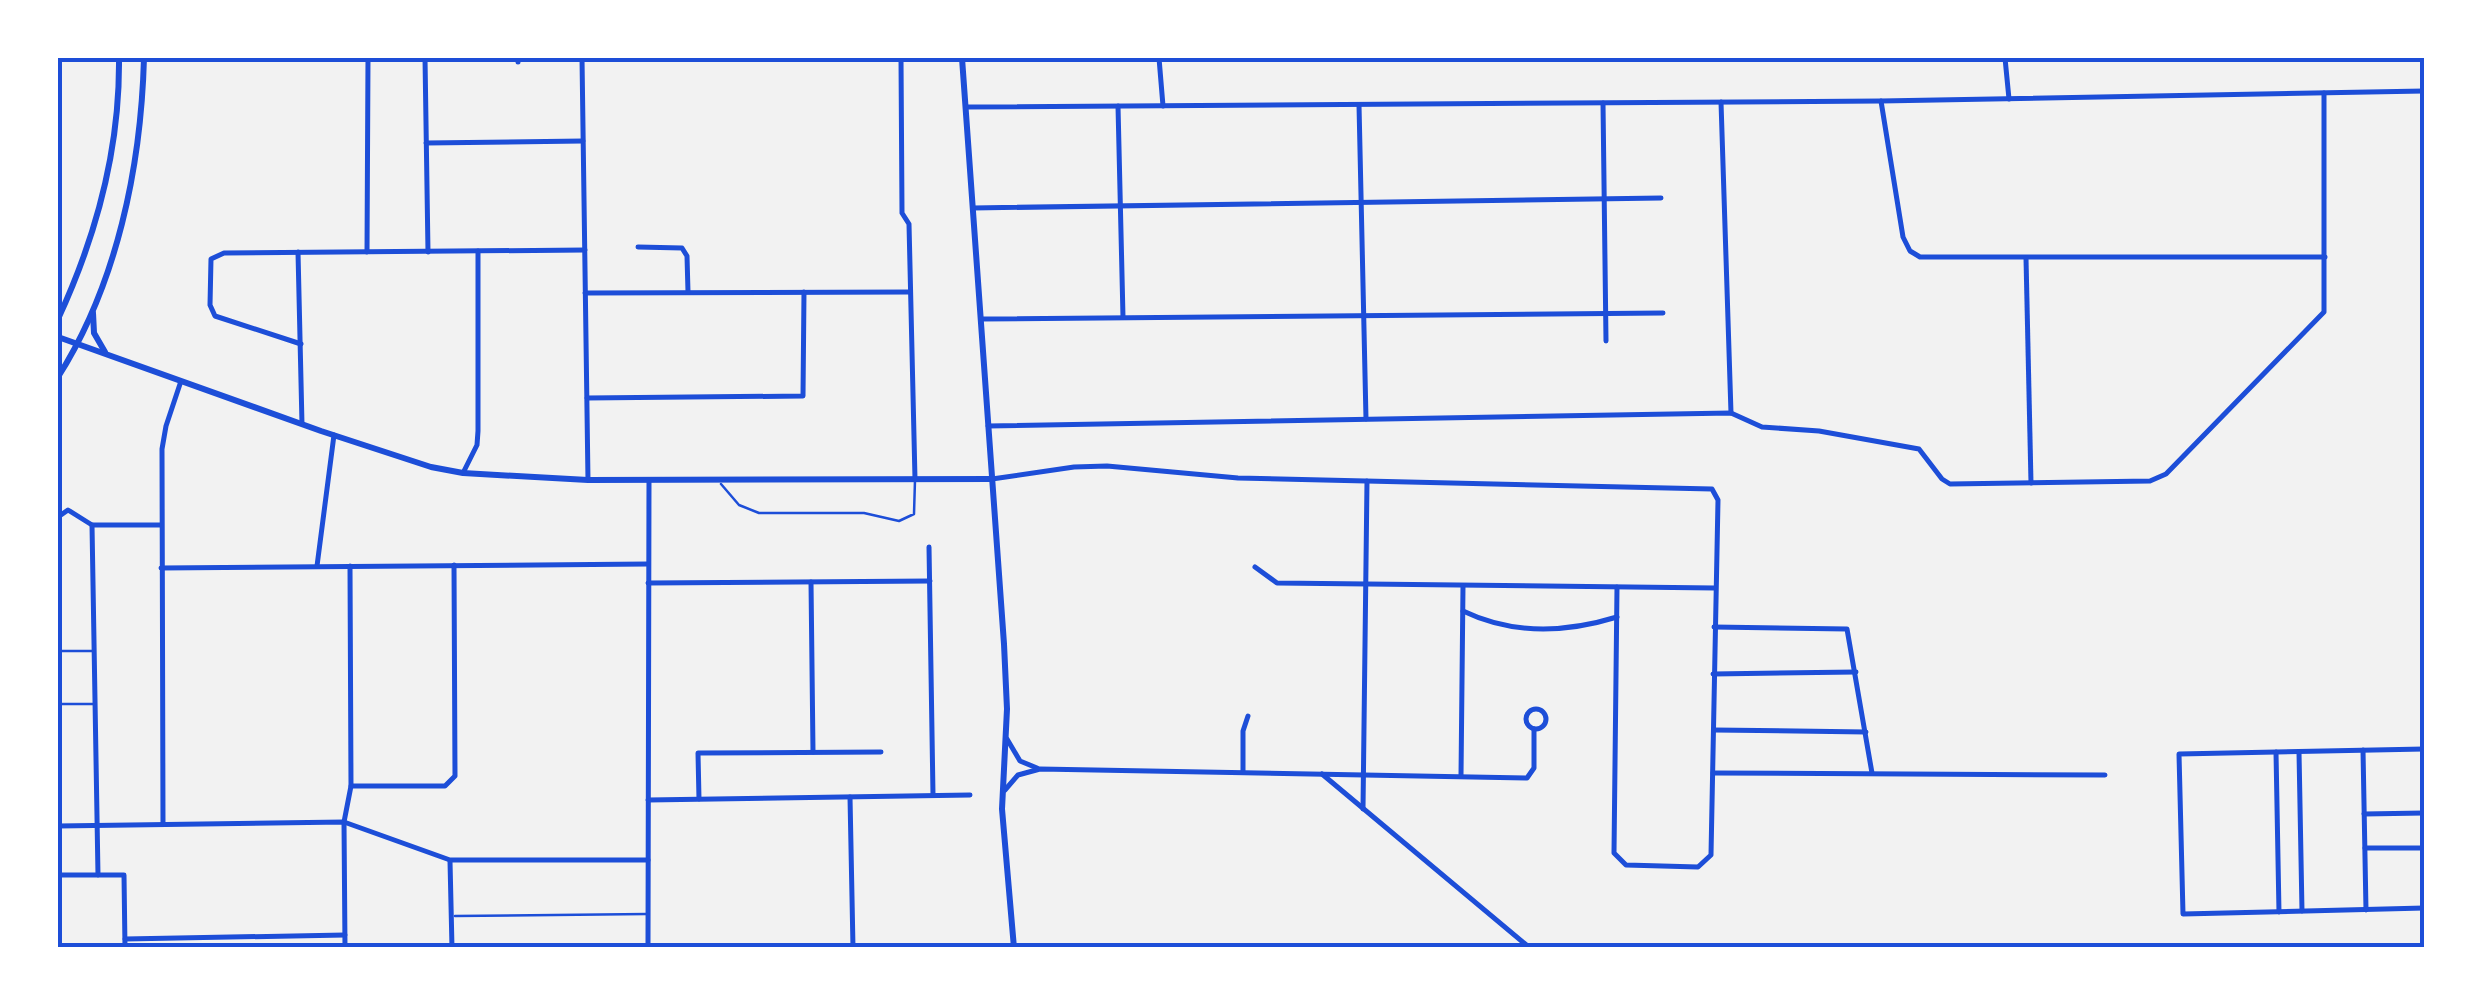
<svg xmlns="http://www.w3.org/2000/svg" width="2482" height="1005" font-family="'PT Sans Narrow',sans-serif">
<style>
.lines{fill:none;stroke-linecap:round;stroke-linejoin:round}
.service{stroke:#1d4ed8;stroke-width:2.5}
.minor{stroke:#1d4ed8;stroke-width:5}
.secondary{stroke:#1d4ed8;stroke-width:6}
.neatline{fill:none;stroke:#1d4ed8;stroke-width:4}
</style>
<rect width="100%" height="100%" fill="#f2f2f2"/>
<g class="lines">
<g class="service">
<polyline points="721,484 739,505 759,513 864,513 899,521 914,514 915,480"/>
<polyline points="58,651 93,651"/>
<polyline points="58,704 95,704"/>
<polyline points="455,916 647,914"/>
</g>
<g class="minor">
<polyline points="425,58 428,252"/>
<polyline points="518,58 518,62"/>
<polyline points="582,58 588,480"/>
<polyline points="901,58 902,213 909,224 915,479"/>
<polyline points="1159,58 1163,106"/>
<polyline points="2005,58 2009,99"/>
<polyline points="1881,101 1903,237 1910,251 1920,257 2325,257"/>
<polyline points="1721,102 1731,413"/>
<polyline points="1603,103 1606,341"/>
<polyline points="1359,105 1366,419"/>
<polyline points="1118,106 1123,317"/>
<polyline points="966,107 1881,101 2424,91"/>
<polyline points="426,143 583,141"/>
<polyline points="973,208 1661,198"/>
<polyline points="638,247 682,248 687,256 688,292"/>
<polyline points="298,252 302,424"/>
<polyline points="367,252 368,58"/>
<polyline points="2026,258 2031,483"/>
<polyline points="585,293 910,292"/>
<polyline points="981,319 1663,313"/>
<polyline points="301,344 215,316 210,305 211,259 224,253 585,250"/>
<polyline points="587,398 803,396 804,292"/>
<polyline points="988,426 1731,413 1762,427 1819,431 1919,449 1942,479 1950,484 2150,481 2166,474 2324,312 2324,93"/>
<polyline points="463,473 477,445 478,431 478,251"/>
<polyline points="992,479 1074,467 1107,466 1238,478 1712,489 1718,500 1711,855 1698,867 1626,865 1614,853 1617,587"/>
<polyline points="58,517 68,510 92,525 161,525"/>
<polyline points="92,525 98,875"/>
<polyline points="929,547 933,795"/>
<polyline points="317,566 334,435"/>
<polyline points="1255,567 1277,583 1715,588"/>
<polyline points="161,568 648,564"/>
<polyline points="811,582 813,752"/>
<polyline points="648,583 930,581"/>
<path d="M1463,611c50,24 102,22 154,6"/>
<polyline points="1714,627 1847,629 1872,773"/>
<polyline points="1713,674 1856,672"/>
<circle cx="1536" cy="719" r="10"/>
<polyline points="1714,730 1866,732"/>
<polyline points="1007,739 1020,761 1037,768"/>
<polyline points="2424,749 2179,754 2183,914 2424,908"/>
<polyline points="2363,750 2366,910"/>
<polyline points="2276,752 2279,912"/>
<polyline points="2299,752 2302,911"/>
<polyline points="1243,772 1243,731 1248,716"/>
<polyline points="1713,773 2105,775"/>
<polyline points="1322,774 1530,948"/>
<polyline points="1461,776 1463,586"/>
<polyline points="351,786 445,786 455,776 454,565"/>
<polyline points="1005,790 1018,775 1040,769 1527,778 1534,768 1534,729"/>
<polyline points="850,797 853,948"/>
<polyline points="699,799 698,753 881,752"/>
<polyline points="648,800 970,795"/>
<polyline points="1363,809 1367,481"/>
<polyline points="2364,814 2424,813"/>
<polyline points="163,824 162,449 166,426 181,381"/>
<polyline points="58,826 344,822 450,860 648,860"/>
<polyline points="2365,848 2424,848"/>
<polyline points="450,861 452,948"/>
<polyline points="58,875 124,875 125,948"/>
<polyline points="125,939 345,935"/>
<polyline points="345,948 344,822 351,786 350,566"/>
<polyline points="648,948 649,480"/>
</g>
<g class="secondary">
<polyline points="962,58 1004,644 1007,709 1002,809 1014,948"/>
<polyline points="93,313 94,333 105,352"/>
<path d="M58,319c38,-82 62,-170 61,-261"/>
<polyline points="58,337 321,431 431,467 463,473 588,480 992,479"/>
<path d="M58,377c59,-93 83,-210 86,-319"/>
</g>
</g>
<rect width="2482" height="1005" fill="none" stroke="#ffffff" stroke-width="120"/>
<rect x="60" y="60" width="2362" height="885" class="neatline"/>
</svg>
